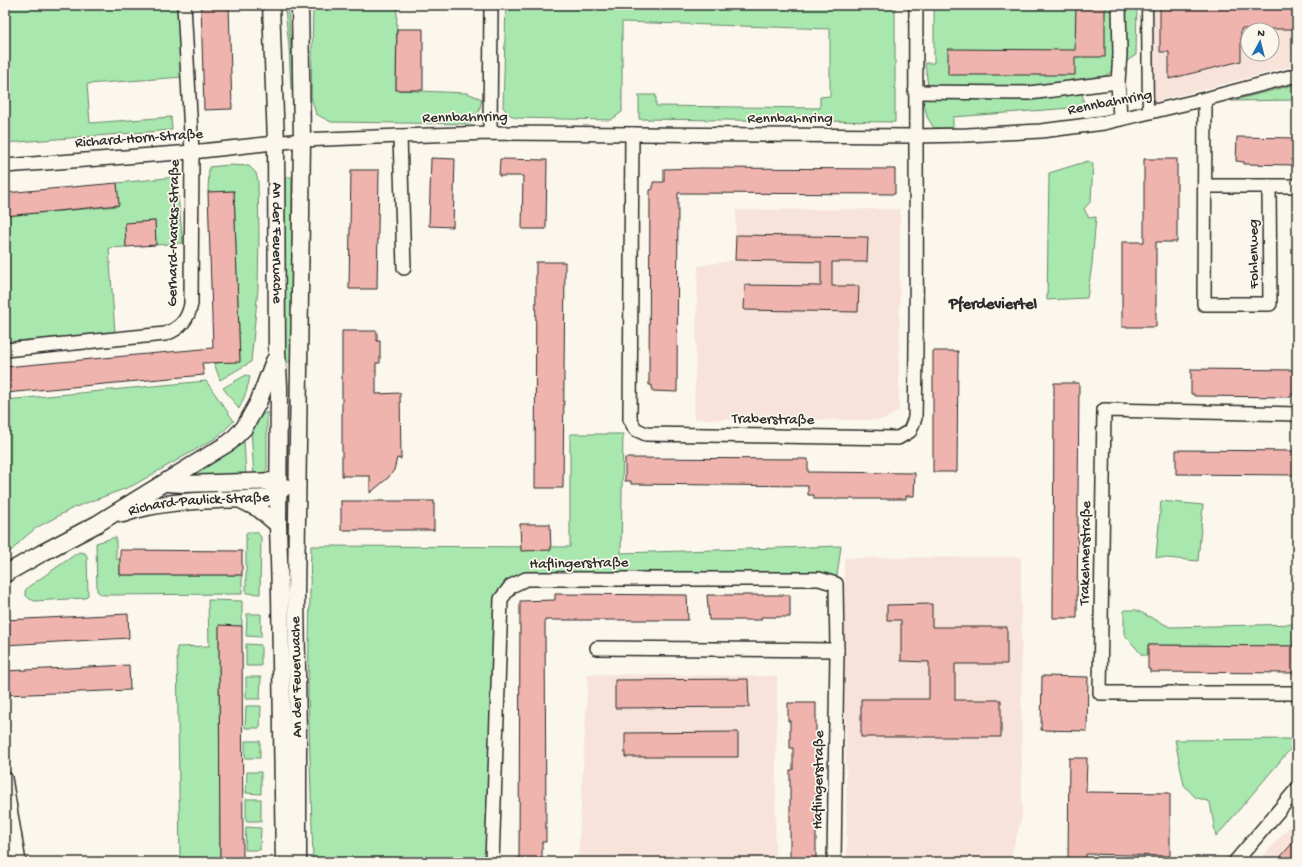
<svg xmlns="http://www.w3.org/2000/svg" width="1302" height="867" font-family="'Gochi Hand',sans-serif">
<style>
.built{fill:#f7e3d9;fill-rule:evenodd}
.green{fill:#a8e7ae;stroke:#6a896c}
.building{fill:#efb4ad;stroke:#2b2b2b}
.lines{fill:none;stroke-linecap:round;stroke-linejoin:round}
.pedestrian-casing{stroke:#2b2b2b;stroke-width:13}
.minor-casing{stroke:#2b2b2b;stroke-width:16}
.tertiary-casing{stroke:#2b2b2b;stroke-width:19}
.pedestrian{stroke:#fbf7ec;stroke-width:10}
.minor{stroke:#fbf7ec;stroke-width:13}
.tertiary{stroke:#fbf7ec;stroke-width:16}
.labels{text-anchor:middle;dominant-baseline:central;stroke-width:3.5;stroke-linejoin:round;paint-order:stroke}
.street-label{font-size:15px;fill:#2b2b2b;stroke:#fbf7ec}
.neighbourhood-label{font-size:16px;font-weight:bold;fill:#2b2b2b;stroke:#fbf7ec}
</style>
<rect width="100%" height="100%" fill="#fbf7ec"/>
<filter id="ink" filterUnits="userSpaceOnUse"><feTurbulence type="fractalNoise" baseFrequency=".025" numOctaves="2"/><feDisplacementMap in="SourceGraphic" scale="8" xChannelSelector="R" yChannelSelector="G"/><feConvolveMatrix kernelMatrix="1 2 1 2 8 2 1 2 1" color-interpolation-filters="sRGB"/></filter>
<g filter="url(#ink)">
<g class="built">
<path d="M1147,5h150v60l-148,38zM1248,30h24v24h-24z"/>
<polygon points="900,209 899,410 884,420 694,419 698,266 735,260 736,210"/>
<polygon points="1021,557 1022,817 1009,862 847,862 844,558"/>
<polygon points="588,674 777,676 775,862 578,862"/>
<polygon points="1297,818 1297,854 1290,862 1258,862"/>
</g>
<g class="green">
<polygon points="5,5 179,5 183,77 87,84 90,123 171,117 172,130 5,143"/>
<polygon points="313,5 397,5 396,90 467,93 482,99 479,112 471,124 331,122 316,114 311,97"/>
<path d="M506,5h389v117l-256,-3v-24h17v11l164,2v-11l10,-1v-67l-208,-7v90l-11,8 -94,-2c-7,-2 -10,-5 -14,-11z"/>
<polygon points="934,5 1137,5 1136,55 1099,80 1081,82 1084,107 953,117 953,128 934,128 927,117 923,99 929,95 925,63 934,63"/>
<polygon points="288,8 294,90 291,90 289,47 285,9"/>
<polygon points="1297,84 1297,100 1231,101"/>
<polygon points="1088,161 1092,163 1093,165 1091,201 1084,209 1089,218 1096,217 1092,264 1087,298 1047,300 1049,173"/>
<polygon points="229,165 249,166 256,173 258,181 259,236 258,289 251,362 220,380 214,363 240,361 234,191 208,192 209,167"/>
<polygon points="176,177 183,243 156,245 155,221 125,223 126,247 109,248 115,333 5,342 5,216 118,206 117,183"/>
<polygon points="285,177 292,177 292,362 284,362"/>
<polygon points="246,375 250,377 246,393 239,409 223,388"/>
<polygon points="206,381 234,421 216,438 132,486 73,508 36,528 25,537 5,557 5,400"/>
<polygon points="267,412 267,469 263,475 254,478 251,429 262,415"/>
<polygon points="570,434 623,434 621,553 841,546 836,584 526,579 501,599 492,862 313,862 308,691 311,546 570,547"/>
<polygon points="244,439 246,477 187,478 221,458"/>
<polygon points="1161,501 1203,505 1198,561 1156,557"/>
<polygon points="248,532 257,532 261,537 260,594 246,593 246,533"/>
<polygon points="116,537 116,559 120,559 120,575 242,575 242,594 102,595 97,591 96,543"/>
<path d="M79,552l6,1 2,3 1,39 -3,3 -50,3c-6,-2 -10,-4 -10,-10l3,-4z"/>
<polygon points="208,600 242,601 242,626 219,626 220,862 180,862 177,647 209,646"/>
<polygon points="1124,610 1136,610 1170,627 1297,624 1297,646 1148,645 1148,655 1142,655 1124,634"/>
<polygon points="247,614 261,614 261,637 246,636"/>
<polygon points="246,644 261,645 261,666 246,666"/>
<polygon points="246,677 261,677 260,699 246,699"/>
<polygon points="246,706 261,706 260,728 245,728"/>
<polygon points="1290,739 1293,746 1216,837 1210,802 1195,797 1184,785 1175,740"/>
<rect x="245" y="741" width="15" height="17"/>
<polygon points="247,772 261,772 261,794 246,793"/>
<rect x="246" y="799" width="15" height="22"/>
<polygon points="246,827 261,828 260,850 245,850"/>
</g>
<g class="building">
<polygon points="201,5 229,5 232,109 204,110"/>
<polygon points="1076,5 1105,5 1105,57 1075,57 1075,75 948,75 948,49 1075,50"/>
<polygon points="1160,5 1297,5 1297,29 1241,29 1241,61 1169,79 1169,52 1160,52"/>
<polygon points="397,29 423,29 423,90 396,90"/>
<polygon points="1237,137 1297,138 1297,165 1244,164 1244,162 1236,161"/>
<polygon points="431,158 455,159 453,227 429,226"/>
<polygon points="500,159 547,160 546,229 522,229 523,176 499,176"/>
<polygon points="1144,159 1177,159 1177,242 1156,242 1156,327 1122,327 1122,242 1144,242"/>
<polygon points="702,168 895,169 895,194 678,193 677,392 652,391 652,385 649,385 650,190 653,189 653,182 664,182 664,169"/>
<polygon points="351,170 379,170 377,289 349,289"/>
<polygon points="117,183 119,205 5,216 5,193"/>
<polygon points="234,191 240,362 202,363 204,375 5,393 5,367 213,348 208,192"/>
<polygon points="155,221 156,245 126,247 125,223"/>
<polygon points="736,235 868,237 867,262 832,262 832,286 859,286 858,312 744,310 745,285 821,286 821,262 735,260"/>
<polygon points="536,262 565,262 563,488 535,488"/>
<polygon points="342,331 377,331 377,341 380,341 380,363 376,363 376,394 400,393 401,459 397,458 394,470 388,478 370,493 370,476 342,476"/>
<polygon points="933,351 958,351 957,472 933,472"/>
<polygon points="1191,369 1297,370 1297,394 1291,394 1291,397 1194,396 1194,394 1191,394"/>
<polygon points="1054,383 1079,383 1077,618 1053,618"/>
<polygon points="1176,450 1297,451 1297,475 1176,474"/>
<polygon points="625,458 808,459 808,472 915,473 914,496 906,496 906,499 814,499 814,495 808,495 808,486 631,484 631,481 625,481"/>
<rect x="341" y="501" width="93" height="29"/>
<polygon points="520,524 550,524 551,550 521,551"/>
<polygon points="120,550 242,551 242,575 120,575"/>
<polygon points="555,594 687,595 688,620 545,620 546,842 542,842 542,862 519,862 520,601 555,600"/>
<polygon points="707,595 790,595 790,617 761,617 761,620 709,620"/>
<polygon points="932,604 932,627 1007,627 1007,664 955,664 955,700 1001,700 1001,737 861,737 861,699 929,699 929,662 901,661 901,620 887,620 887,605"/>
<polygon points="128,614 129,638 5,645 5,620"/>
<polygon points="219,625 242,626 243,862 220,862"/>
<polygon points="1148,645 1297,646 1297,673 1150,672 1150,669 1148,669"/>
<polygon points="129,665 130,690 5,695 5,671"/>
<polygon points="1042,676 1088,677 1087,731 1041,730"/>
<polygon points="748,679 749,707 615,708 615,680"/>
<polygon points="788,703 816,703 816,862 793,862 793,857 790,857 790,770 793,770 793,748 790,748 790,721 788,721"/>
<polygon points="738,732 738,757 625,757 625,733"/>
<polygon points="1069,758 1087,758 1086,792 1170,793 1170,856 1086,854 1086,862 1068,862"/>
<polygon points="1297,838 1297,854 1290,862 1276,862"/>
</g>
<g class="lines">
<g class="pedestrian-casing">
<polyline id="pedestrian" points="1147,5 1148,113"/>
</g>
<g class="minor-casing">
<g id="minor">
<polyline points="1119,5 1120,54 1118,82 1120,119"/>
<polyline points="915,92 1029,93 1118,82"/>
<polyline points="490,133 491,5"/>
<path d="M632,134l-2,285 5,10 11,5 252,4 12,-7 5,-13c3,-138 0,-275 1,-413"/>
<polyline points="400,136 404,268"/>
<polyline points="5,166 192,152 302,140 400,136 490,133 915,136 967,135 1041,131 1104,123 1205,99 1297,75"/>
<polyline points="1205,186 1269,186 1270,304 1204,304 1205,99"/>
<polyline points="1269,186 1297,186"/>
<path d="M5,350l160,-16c15,-5 23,-14 26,-30l1,-152 -8,-147"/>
<polyline points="1297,414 1104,410 1100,693 1297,693"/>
<polyline points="597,648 837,650"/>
<polyline points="5,778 19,862"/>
<polyline points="492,862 501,599 511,586 526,579 819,579 836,584 837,650 834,862"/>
<polyline points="1235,862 1297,789"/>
</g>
</g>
<g class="tertiary-casing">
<g id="tertiary">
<path id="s1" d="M271,5l5,138 1,209 2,34 -1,139 2,69 4,268"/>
<polyline points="166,483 184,484 278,481"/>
<polyline points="241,500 259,509 278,525"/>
<path id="s2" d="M123,514c45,-16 96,-13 143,-16l12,-5 7,-6"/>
<polyline points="5,574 42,553 97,524 230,442 244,428 258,403 274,361"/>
<polyline points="298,862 298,738 296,594 302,140 300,5"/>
</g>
</g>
<use href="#pedestrian" class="pedestrian"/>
<use href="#minor" class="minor"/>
<use href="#tertiary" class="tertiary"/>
</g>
</g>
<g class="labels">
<g class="street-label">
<text transform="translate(1110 103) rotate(-11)">Rennbahnring</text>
<text transform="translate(465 118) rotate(-1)">Rennbahnring</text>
<text x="790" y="119">Rennbahnring</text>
<text transform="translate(139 139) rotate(-4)">Richard-Horn-Straße</text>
<text transform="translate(174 233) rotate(-89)">Gerhard-Marcks-Straße</text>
<text stroke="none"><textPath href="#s1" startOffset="238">An der Feuerwache</textPath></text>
<text transform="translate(1254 254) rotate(-90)">Fohlenweg</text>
<text transform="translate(773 420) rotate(1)">Traberstraße</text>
<text stroke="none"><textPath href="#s2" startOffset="77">Richard-Paulick-Straße</textPath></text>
<text transform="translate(1086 553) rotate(-89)">Trakehnerstraße</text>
<text transform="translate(579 564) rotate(-1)">Haflingerstraße</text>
<text transform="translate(297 677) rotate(-91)">An der Feuerwache</text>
<text transform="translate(819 780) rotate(-89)">Haflingerstraße</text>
</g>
<g class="neighbourhood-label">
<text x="993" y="305">Pferdeviertel</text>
</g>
</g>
<rect width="1302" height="867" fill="none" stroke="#fbf7ec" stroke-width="20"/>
<rect x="10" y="10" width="1282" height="847" fill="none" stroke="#2b2b2b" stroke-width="1.5" filter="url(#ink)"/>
<g transform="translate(1260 42) rotate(7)"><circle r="19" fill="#fbf7ec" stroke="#a8a59f"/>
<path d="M0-3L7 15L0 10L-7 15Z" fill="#1f6fb2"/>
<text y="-6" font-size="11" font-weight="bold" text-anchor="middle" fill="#2b2b2b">N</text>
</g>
</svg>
